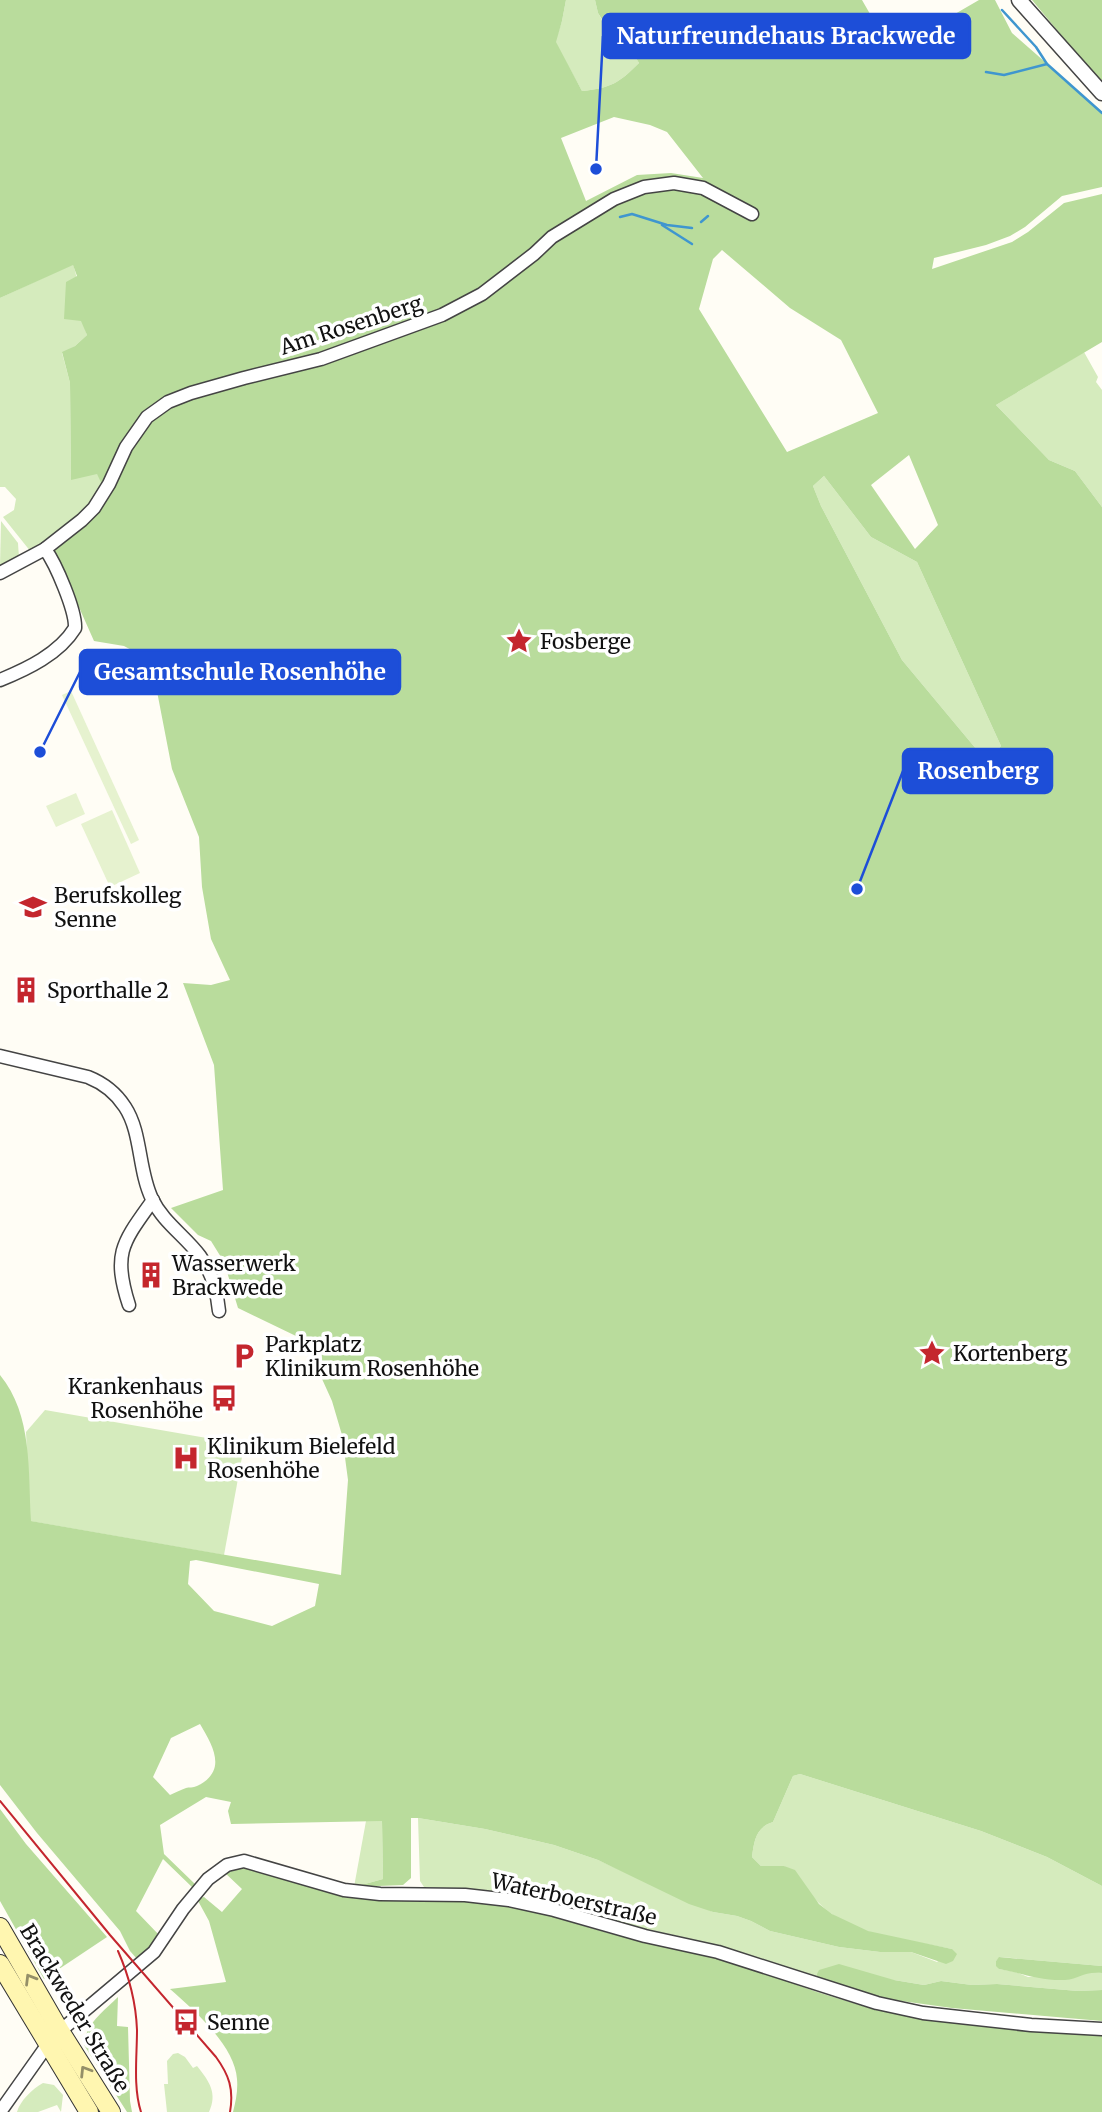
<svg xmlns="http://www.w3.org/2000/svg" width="1102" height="2112" font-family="Merriweather,serif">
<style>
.green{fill:#d5ebbd}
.forest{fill:#b9dc9c;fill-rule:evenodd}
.pitch{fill:#e6f2cf}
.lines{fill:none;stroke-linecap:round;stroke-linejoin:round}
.stream{stroke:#3f96cf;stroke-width:2.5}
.minor-casing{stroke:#444;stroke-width:15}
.tertiary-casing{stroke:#444;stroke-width:17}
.secondary-casing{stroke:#333;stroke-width:20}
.minor{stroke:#fff;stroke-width:12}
.tertiary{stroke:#fff;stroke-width:14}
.secondary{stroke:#fff6b0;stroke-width:18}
.tram{stroke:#c4262e;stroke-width:2}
.oneway{stroke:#948f68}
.labels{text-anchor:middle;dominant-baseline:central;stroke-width:7;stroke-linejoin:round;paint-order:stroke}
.street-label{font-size:21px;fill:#111;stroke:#fff}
.poi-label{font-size:21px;fill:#111;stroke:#fff;text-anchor:start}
.leader{fill:none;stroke:#1d4ed8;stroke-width:2.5}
.callout-dot{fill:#1d4ed8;stroke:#fff;stroke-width:2.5}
.callout{fill:#1d4ed8;stroke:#1d4ed8;stroke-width:2.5}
.callout-label{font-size:23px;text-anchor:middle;font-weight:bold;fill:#fff}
</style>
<rect width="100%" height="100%" fill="#fffdf5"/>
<g class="green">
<path d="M566,0h29l3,13 11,19 18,10 12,21c-20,20 -28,25 -57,28l-27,-49 7,-21z"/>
<path d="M73,264c8,23 5,48 14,71l-12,11 -13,7 8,30 1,96 26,-6 5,9 -14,23 -21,20 -36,27 -28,-35 11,-7 2,-11 -11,-12h-5v-189z"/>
<polygon points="1084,352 1098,377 1096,382 1102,390 1102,507 1075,471 1049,460 996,405"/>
<polygon points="824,476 871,537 917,562 1001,746 987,762 902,660 821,506 813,486"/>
<polygon points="1,521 18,543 19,558 0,566"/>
<polygon points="45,1410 224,1441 244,1446 224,1555 30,1521 26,1432"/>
<path d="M800,1774l181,57 66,26 55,29v80l-102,-9 -4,4 3,8 17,3 12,5 54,-3 7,-3 13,2v17l-24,1 -81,-7 -25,1 -31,-4 -17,4 -30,-5 -77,-1 -108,-36 -228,-51 -57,-5 -4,-6 -2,-63 67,11 69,16 44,15 115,52 24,4 14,5 19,10 69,16 41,5h31l26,10 15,-13c-40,-9 -89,-11 -123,-37 -16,-13 -30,-31 -45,-46h-23l-9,-9c2,-16 4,-30 21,-35l20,-46z"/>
<polygon points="366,1821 382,1821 383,1879 354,1887"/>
<path d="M178,2053l7,4 8,11 4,-2c12,15 21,27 12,46h-42l-3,-28h4l-1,-23 6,-7z"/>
<path d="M43,2083l11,2 9,10 -2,17 -4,-7 -19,7h-21c3,-11 15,-23 26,-29z"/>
</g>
<g class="forest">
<path d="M0,0h566l-4,21 -6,21 26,49c29,-3 37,-8 57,-28l-12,-20 -17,-11 -12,-19 -3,-13h267l23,40 12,-7 8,10 74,-43h16l17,33 90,79v75l-40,9 -37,31 -15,9 -24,9 -52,13 -2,11 80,-27 16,-10 36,-29 38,-9v148l-106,63 53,55 26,11 27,36v1379l-55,-29 -66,-26 -181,-57 -7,2 -20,46c-17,5 -19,19 -21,35l9,9h23l11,4 24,34 13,10 36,17 84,18 5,5 -4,7 -7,3 -35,-12h-31l-41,-5 -69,-16 -19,-10 -14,-5 -24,-4 -24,-8 -91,-44 -44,-15 -69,-16 -67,-11h-7v60l-8,7 -49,2 29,-8 -1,-58 -151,3 -3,-13 3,-9 -25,-5 -46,28 4,29 32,31 -3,3 -30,-29 -27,52 24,25 -13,15 -10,8 -7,-8 -10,-20 -83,-98 -37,-48v-410c33,40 28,97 31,146l310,54 7,-95 -6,-45 -10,-34 -24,-53 -12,-12 -58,-28 -14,-46 -13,-21 -13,-6 -27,-27 52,-18 -9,-125 -31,-82 28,2 19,-5 -19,-41 -9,-52 -3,-50 -27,-68 -17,-88 -18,-28 -13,-7 -30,-5 -40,-90 42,-37 11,-19 -10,-21 -26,6 -1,-97 -8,-31 13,-6 12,-11 -6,-14 -17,-2 2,-37 11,-6 -4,-11 -73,33zM614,117l36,8 17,7 36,46 -32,-5 -34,2 -51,26 -25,-63zM722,250l68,58 51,32 37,73 -91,39 -88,-143 14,-50zM909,455l29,70 -23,24 -44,-64zM824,476l47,61 46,25 84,184 -14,16 -85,-102 -81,-154 -8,-20zM196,1560l123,24 -4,22 -43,20 -58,-15 -26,-27 2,-23zM200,1724c13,22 28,47 -3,62 -4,2 -8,1 -11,2 -6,2 -11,5 -16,7l-17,-18 18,-39z"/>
<polygon points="1032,0 1102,0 1102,81 1081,59"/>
<polygon points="0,1809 26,1844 107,1937 44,1979 0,1901"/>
<path d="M244,1867l92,27 115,6 69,7 88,26 82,17 43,12 84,30 59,18 54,9 85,10 87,6v77h-869c3,-11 5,-22 4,-33 -2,-33 -43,-69 -67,-90l56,-7 -17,-61 -12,-22 7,-2 18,15 20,-23 -18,-17z"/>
<path d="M999,1957l103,9v7c-19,-2 -22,6 -37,7 -24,1 -43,-7 -66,-11l-3,-3v-5z"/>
<polygon points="839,1964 894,1980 924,1985 941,1981 972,1985 997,1984 1078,1991 1102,1990 1102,2021 952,2008 887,1999 817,1979 817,1974 819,1970"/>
<path d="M118,1997l-1,29 11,1 2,74 2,11h-5l-43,-67c1,-21 20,-34 34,-48z"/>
</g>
<g class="pitch">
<polygon points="71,691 139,840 131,844 62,695"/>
<polygon points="76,793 85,814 56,827 46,806"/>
<polygon points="112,810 140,873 110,887 81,824"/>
</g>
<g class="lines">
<g class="stream">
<polyline points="1002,10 1036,47 1047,64 1102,113"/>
<polyline points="986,72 1004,75 1047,64"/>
<polyline points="620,217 632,214 667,225 692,228"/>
<polyline points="701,222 708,216"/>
<polyline points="662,225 692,244"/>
</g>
<g class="minor-casing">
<g id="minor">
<polyline points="0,573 45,549 82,520 94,508 109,484 126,447 147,417 168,402 191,393 244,378 321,359 442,315 482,294 534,254 552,237 614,199 644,187 674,183 703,188 752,214"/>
<path d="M0,680c27,-11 59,-26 75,-52 1,-17 -19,-64 -30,-79"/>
<path d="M0,1056l88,21c15,6 28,16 37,30 17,26 13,63 27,92 11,23 33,37 48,57 12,16 17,36 19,55"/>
<path d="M129,1305c-17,-52 -6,-63 24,-105"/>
<polyline points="0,2112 53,2037 154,1952 183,1909 208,1879 227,1865 244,1861 344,1890 380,1894 465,1895 509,1900 554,1910 645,1936 718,1952 877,2003 923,2013 1031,2025 1102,2029"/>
</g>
</g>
<g class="tertiary-casing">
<polyline id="tertiary" points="1019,0 1102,93"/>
</g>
<g class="secondary-casing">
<g id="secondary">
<polyline points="0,1927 60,2031 111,2112"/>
<polyline points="0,1964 89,2112"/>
</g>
</g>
<use href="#minor" class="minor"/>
<use href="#tertiary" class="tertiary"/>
<use href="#secondary" class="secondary"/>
<g class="tram">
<path d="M0,1801l110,134 106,122c13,18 18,32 14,55"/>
<path d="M118,1951c11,25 18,52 19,79 0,27 -4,57 4,82"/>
</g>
</g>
<defs><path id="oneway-chevron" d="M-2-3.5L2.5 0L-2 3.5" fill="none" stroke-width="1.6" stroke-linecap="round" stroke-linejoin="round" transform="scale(1.75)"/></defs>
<g class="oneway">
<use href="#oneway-chevron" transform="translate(30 1979) rotate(-121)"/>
<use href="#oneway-chevron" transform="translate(85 2071) rotate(-122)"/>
</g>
<defs>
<g id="sight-bare" transform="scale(2.1)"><path d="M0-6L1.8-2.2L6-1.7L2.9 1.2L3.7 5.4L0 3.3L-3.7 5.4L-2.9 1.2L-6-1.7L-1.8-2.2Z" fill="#c4262e" stroke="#fff" stroke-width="2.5" paint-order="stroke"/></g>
<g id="university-bare" transform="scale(2.1)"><path d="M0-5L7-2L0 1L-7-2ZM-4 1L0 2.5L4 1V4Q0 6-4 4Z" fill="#c4262e" stroke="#fff" stroke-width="2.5" paint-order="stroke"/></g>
<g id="building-bare" transform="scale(2.1)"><path d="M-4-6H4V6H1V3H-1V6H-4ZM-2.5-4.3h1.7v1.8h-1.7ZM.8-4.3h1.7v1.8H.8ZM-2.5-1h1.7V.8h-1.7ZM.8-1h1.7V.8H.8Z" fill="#c4262e" stroke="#fff" stroke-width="2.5" paint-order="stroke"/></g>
<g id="parking-bare" transform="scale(2.1)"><path d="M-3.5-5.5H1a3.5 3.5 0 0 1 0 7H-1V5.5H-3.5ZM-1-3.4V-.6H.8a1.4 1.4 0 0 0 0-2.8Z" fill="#c4262e" stroke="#fff" stroke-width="2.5" paint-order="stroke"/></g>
<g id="bus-bare" transform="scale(2.1)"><path d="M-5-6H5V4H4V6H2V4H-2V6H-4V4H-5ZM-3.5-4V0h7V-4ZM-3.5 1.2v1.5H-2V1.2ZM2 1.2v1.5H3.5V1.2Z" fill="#c4262e" stroke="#fff" stroke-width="2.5" paint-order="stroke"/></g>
<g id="hospital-bare" transform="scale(2.1)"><path d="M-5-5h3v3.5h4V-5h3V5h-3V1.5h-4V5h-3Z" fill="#c4262e" stroke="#fff" stroke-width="2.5" paint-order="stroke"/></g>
</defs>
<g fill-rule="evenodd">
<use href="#sight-bare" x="519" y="641"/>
<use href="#university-bare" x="33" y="907"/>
<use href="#building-bare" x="26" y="990"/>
<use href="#building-bare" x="151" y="1275"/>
<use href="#sight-bare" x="932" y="1353"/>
<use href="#parking-bare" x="244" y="1356"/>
<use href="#bus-bare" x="224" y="1398"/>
<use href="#hospital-bare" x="186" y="1458"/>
<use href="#bus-bare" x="186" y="2022"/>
</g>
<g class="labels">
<g class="street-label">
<text transform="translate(351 325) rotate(-18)">Am Rosenberg</text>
<text transform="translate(574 1899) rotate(13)">Waterboerstraße</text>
<text transform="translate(75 2008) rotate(59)">Brackweder Straße</text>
</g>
<g class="poi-label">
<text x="540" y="641">Fosberge</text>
<text x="54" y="895">Berufskolleg<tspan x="54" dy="24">Senne</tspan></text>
<text x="47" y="990">Sporthalle 2</text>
<text x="172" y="1263">Wasserwerk<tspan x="172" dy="24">Brackwede</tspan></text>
<text x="265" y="1344">Parkplatz<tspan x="265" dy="24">Klinikum Rosenhöhe</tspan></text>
<text x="953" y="1353">Kortenberg</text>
<text x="203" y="1386" text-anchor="end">Krankenhaus<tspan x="203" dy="24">Rosenhöhe</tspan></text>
<text x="207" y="1446">Klinikum Bielefeld<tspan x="207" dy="24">Rosenhöhe</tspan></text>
<text x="207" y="2022">Senne</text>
</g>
</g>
<path class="leader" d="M596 169L603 36M40 752L80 672M857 889L903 771"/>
<g class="callout-dot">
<circle cx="596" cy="169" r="7"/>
<circle cx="40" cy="752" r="7"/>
<circle cx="857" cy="889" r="7"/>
</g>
<g class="callout">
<rect x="603" y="14" width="367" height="44" rx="7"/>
<rect x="80" y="650" width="320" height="44" rx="7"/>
<rect x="903" y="749" width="149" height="44" rx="7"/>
</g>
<g class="callout-label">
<text x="786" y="44">Naturfreundehaus Brackwede</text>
<text x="240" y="680">Gesamtschule Rosenhöhe</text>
<text x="978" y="779">Rosenberg</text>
</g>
</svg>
